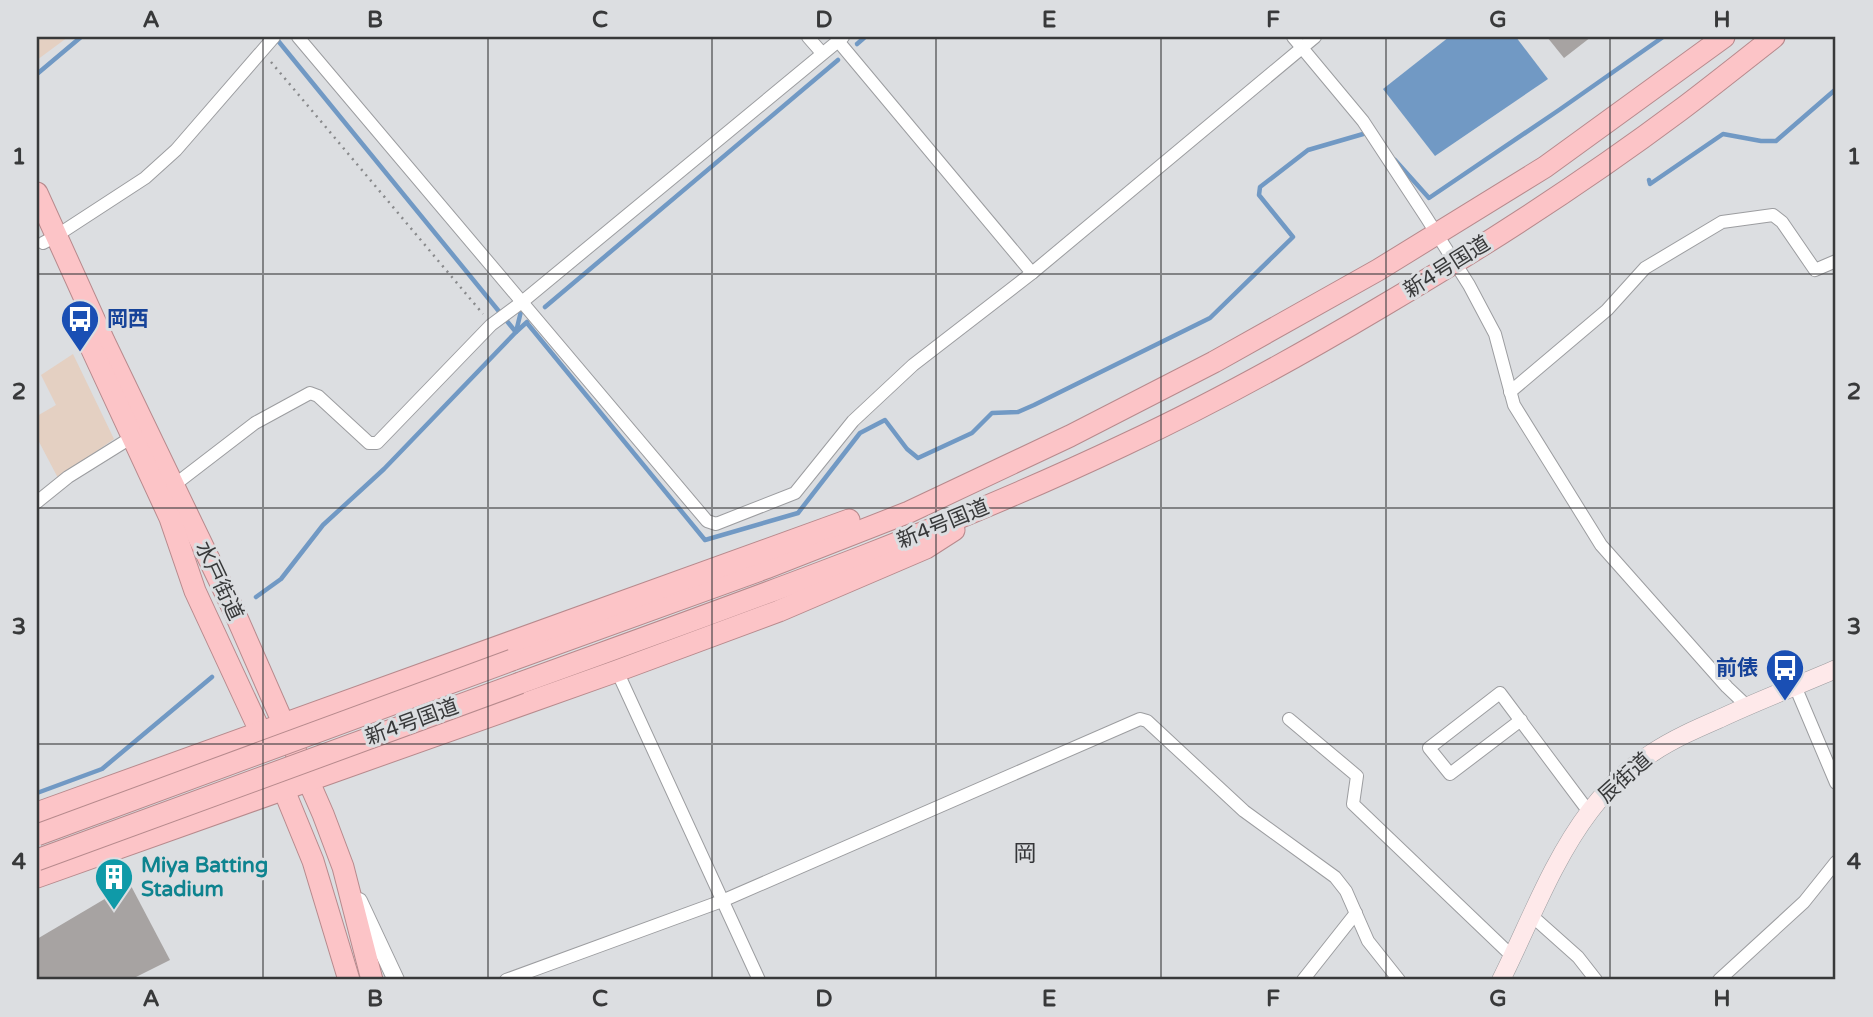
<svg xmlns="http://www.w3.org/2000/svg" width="1873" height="1017" font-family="'Varela Round','Noto Sans JP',sans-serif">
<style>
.commercial{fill:#e4d0c2}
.water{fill:#7199c4}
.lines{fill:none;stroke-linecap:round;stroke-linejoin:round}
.stream{stroke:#7199c4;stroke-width:4.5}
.building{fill:#a7a3a2}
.minor-casing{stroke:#9c9da0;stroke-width:14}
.tertiary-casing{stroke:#9c9da0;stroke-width:18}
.secondary-casing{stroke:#9c9da0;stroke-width:19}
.trunk-casing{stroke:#b78a8d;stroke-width:23}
.path{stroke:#898a8c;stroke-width:2.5;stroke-dasharray:2 5;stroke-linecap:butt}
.minor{stroke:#fff;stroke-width:12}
.tertiary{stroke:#fff;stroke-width:16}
.secondary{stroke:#fee9ea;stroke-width:18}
.trunk{stroke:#fcc4c7;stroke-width:21}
.trunk-bridge-casing{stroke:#b78a8d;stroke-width:23;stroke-linecap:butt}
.trunk-bridge{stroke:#fcc4c7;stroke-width:21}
.grid{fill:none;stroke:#38393a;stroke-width:2;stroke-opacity:0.55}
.labels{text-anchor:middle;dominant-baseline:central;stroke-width:6;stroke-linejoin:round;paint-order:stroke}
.street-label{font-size:21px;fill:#38393a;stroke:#dcdee1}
.transit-label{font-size:21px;font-weight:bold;fill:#164399;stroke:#dcdee1;text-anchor:start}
.culture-label{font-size:21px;font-weight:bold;fill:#0d838f;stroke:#dcdee1;text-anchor:start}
.neighbourhood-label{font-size:23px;fill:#343538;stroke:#dcdee1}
.neatline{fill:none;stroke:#38393a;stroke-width:2.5}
.grid-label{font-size:23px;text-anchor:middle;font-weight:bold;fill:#38393a}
</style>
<rect width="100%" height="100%" fill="#dcdee1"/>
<g class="commercial">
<polygon points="37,37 68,37 37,60"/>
<polygon points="73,354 114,439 58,478 37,438 37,416 56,405 41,375"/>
</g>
<polygon class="water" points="1449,37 1516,37 1548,79 1435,156 1383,89"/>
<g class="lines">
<g class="stream">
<polyline points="275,37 515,331"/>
<polyline points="857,44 865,37"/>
<polyline points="37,74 81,37"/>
<polyline points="1395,160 1429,198 1559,110 1663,37"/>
<polyline points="1649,180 1650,184 1723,134 1761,141 1776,141 1836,89"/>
<polyline points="545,307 838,60"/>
<polyline points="527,323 705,540 798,513 860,433 885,420 907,449 918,458 972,433 992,413 1018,412 1034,405 1210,318 1293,237 1259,195 1260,187 1308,150 1370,132"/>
<polyline points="516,332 522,307"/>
<polyline points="256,597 281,579 323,525 384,469 516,332 527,322"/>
<polyline points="37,793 102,769 212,677"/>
</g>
</g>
<g class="building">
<polygon points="1547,37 1591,37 1564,58"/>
<polygon points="130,884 170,960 130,980 37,980 37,939"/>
</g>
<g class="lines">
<g class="minor-casing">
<g id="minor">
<polyline points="298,37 707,521 716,524 795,493 853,421 913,365 1032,273 1315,37"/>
<polyline points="808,37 822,53"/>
<polyline points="1293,37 1363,121 1426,217 1469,285 1495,334 1514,405 1601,545 1727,687 1747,706"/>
<polyline points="838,41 1032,273"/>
<polyline points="43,243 56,236 145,178 176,150 274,37"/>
<polyline points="1510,392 1607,310 1645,268 1722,222 1773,215 1782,222 1815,270 1836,261"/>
<polyline points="173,486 255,423 310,393 318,396 369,443 377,443 491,325 522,302 843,37"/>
<polyline points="37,502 68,477 137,434"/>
<polyline points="617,671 759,980"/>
<polyline points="1795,686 1836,783"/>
<polyline points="1289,719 1357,776 1353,804 1513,957"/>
<polyline points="1521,720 1450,774 1429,748 1500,693 1589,812"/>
<polyline points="1532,916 1578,957 1596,980"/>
<polyline points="506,980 722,901 1140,719 1147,721 1244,811 1335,877 1346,891 1368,941 1399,980"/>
<polyline points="1303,980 1356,913"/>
<polyline points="1719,980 1804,902 1836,862"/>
</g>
</g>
<g class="tertiary-casing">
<polyline id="tertiary" points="359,901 396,980"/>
</g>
<g class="secondary-casing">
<path id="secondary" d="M1501,980c28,-56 51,-119 89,-169 17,-22 38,-43 62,-58 21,-14 44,-24 67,-34 38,-18 78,-33 117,-50"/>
</g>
<g class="trunk-casing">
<g id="trunk">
<polyline points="37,193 104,341 234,611 323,814 343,867 372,980"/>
<polyline points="81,326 170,518 195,591 266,744"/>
<polyline points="512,660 766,568 909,512 1070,436 1214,362 1378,270 1545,167 1724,37"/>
<path d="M520,683c203,-74 408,-145 604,-238 88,-41 173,-88 257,-138 102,-60 203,-125 298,-196 32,-24 63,-49 95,-74"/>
<polyline points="279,778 313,861 349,980"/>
<polyline points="37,813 849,520"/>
<polyline points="37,877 617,671 779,611 926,548 954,530"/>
</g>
</g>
<polyline class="path" points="271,62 483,314"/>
<use href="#minor" class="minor"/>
<use href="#tertiary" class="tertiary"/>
<use href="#secondary" class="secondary"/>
<use href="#trunk" class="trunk"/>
<g class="trunk-bridge-casing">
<g id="trunk-bridge">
<polyline points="37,835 512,660"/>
<polyline points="37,860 520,683"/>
</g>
</g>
<use href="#trunk-bridge" class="trunk-bridge"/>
</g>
<path class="grid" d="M263,37v943M488,37v943M712,37v943M936,37v943M1161,37v943M1386,37v943M1610,37v943M37,274h1799M37,508h1799M37,744h1799"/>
<defs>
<g id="bus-pin" transform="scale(2.0125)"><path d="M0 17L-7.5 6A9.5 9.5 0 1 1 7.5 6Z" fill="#1a4fb4" stroke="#dcdee1"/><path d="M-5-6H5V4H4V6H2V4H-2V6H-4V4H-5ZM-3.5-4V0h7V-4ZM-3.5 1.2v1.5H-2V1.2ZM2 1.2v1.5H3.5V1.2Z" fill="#fff"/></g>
<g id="building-pin" transform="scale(2.0125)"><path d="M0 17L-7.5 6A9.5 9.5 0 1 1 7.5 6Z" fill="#0f9aa8" stroke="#dcdee1"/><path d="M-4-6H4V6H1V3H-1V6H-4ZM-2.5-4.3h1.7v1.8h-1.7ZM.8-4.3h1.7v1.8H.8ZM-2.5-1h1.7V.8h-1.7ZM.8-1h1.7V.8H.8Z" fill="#fff"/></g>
</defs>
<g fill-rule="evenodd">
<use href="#bus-pin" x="80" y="319"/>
<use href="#bus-pin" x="1785" y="668"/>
<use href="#building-pin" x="114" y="877"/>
</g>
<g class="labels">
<g class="street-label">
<text transform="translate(1447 267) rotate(-32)">新4号国道</text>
<text transform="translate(943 524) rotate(-22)">新4号国道</text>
<text transform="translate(219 581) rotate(65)">水戸街道</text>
<text transform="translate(412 722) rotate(-20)">新4号国道</text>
<text transform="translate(1625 778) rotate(-42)">辰街道</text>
</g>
<g class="transit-label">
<text x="107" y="319">岡西</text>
<text x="1758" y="668" text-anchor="end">前俵</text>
</g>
<g class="culture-label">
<text x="141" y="865">Miya Batting<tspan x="141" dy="24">Stadium</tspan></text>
</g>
<g class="neighbourhood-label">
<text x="1025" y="854">岡</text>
</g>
</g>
<rect width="1873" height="1017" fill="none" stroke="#dcdee1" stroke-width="77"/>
<rect x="38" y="38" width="1796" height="940" class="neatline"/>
<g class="grid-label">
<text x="151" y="27">A</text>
<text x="375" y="27">B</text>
<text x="600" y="27">C</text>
<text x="824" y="27">D</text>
<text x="1049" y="27">E</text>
<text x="1273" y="27">F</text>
<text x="1498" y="27">G</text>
<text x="1722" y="27">H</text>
<text x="19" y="164">1</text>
<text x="1854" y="164">1</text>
<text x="19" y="399">2</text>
<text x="1854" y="399">2</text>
<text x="19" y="634">3</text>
<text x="1854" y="634">3</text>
<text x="19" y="869">4</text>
<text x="1854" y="869">4</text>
<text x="151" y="1006">A</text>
<text x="375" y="1006">B</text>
<text x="600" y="1006">C</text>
<text x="824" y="1006">D</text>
<text x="1049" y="1006">E</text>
<text x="1273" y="1006">F</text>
<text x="1498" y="1006">G</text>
<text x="1722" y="1006">H</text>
</g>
</svg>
